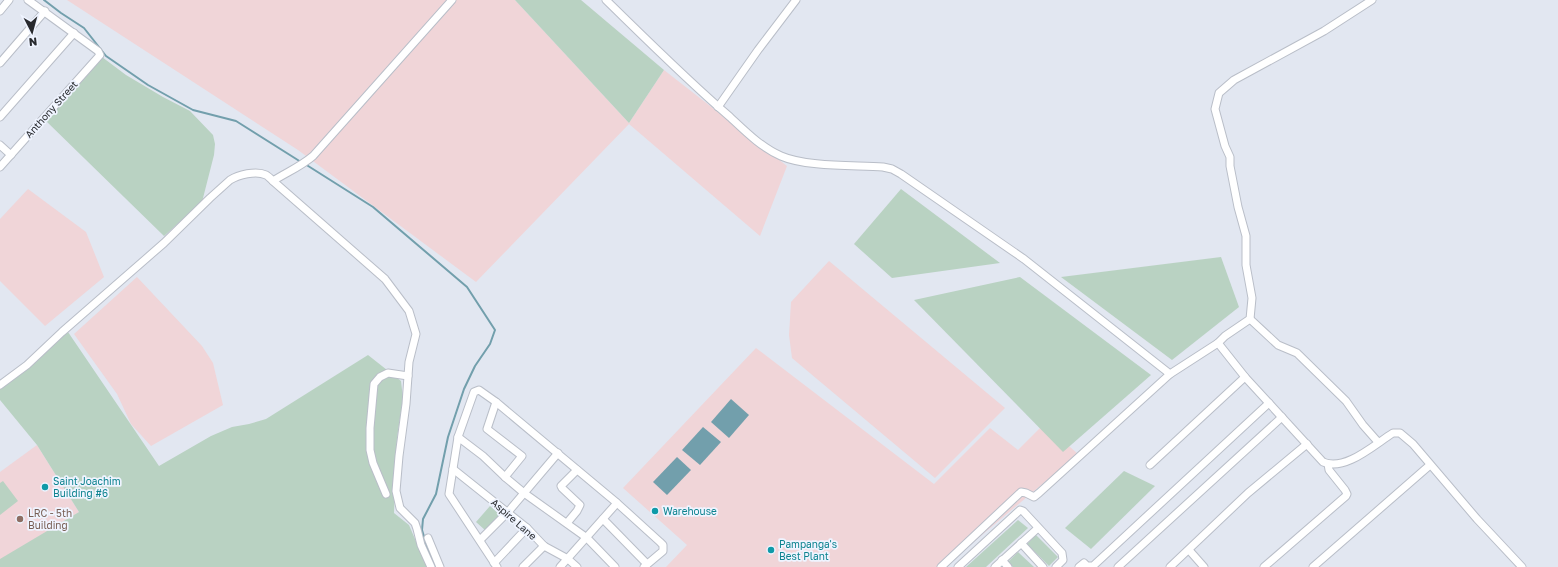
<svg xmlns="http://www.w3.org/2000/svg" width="1558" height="567" font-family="'Golos Text',sans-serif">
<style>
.industrial{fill:#f0d5d8}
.education{fill:#f0d5d9}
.green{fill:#b9d2c2}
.water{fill:#729fac}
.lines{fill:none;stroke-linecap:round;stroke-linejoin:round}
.stream{stroke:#729fac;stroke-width:2}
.minor-casing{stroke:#b9bec8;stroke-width:9}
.minor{stroke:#fff;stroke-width:7}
.culture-dot{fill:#0f9aa8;stroke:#eff4ff;stroke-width:1.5}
.education-dot{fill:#8d6e63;stroke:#eff4ff;stroke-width:1.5}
.labels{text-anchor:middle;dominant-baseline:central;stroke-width:3.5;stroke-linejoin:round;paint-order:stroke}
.street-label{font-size:10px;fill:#282a2e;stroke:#eff4ff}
.culture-label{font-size:10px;fill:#0d838f;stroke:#eff4ff;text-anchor:start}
.education-label{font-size:10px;fill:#785e54;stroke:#eff4ff;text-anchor:start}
</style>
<rect width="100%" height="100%" fill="#e2e7f1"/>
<g class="industrial">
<polygon points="67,0 515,0 629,123 664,70 787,166 760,236 629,124 476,282 298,150"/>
<polygon points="28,189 86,232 104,277 45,326 0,281 0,219"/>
<polygon points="829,261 1005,408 935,478 792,358 789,335 791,302"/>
<polygon points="137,277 202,346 213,363 223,405 151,446 131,424 117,394 74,334"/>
<polygon points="756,348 934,484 990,428 1018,450 1044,424 1078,454 944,567 666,567 687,545 623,488"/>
</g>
<polygon class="education" points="37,445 79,512 0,560 0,472"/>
<g class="green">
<polygon points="515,0 581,0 664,70 629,123"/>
<polygon points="102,57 126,75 163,97 190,111 213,135 215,144 214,155 202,202 164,236 45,120"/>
<polygon points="901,189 1000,263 892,278 854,244"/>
<polygon points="1221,257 1239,307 1172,360 1061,277"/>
<polygon points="1020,277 1151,375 1063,452 914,300"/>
<polygon points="68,332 159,466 211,436 232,427 249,424 266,419 368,355 401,381 403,398 397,438 394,513 409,525 427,567 0,567 0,559 79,512 37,445 0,400 0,387"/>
<polygon points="1124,471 1155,486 1091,549 1065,528"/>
<polygon points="3,481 18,501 0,515 0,483"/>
<polygon points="490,506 500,515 486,531 476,522"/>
<polygon points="1018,520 1028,528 986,567 966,567"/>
<polygon points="1036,535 1058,557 1049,566 1027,544"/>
<polygon points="1018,552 1034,567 1013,567 1008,562"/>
</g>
<g class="water">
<polygon points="731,399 749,415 729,438 711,422"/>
<polygon points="703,427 721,442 700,465 682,450"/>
<polygon points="677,457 691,470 667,495 653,482"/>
</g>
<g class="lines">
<g class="stream">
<polyline points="44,0 61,13 84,28 106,56 148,85 193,110 236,121 301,162"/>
<polyline points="305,164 373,207 467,287 495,330 490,344 475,366 464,389 448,437 436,494 423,519 422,530 430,556 436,567"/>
</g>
<g class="minor-casing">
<g id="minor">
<path d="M606,0c41,40 81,80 124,117 15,14 32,31 51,39 25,11 73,9 102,11l9,2 9,5 123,85 146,115 48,-31 27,34 78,85c22,10 52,-18 70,-29h7l13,11 64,75 45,48"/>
<polyline points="0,11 9,0"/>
<polyline points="0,63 45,11"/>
<polyline points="718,107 758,50 796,0"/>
<polyline points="0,117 74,33"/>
<polyline points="0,145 11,155"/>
<polyline points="0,167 100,55 98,51 28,0"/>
<polyline points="273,181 385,279 409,311 416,334 409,362 406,404 399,456 396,491 400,508 415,523 417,529 421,545 431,567"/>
<polyline points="1250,319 1278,345 1297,353 1346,401 1363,425 1378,442"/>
<polyline points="1218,343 1225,336 1250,319 1252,298 1246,265 1246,236 1238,207 1230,166 1230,157 1225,146 1215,109 1219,93 1234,80 1324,31 1372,0"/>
<path d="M0,385l27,-20 35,-33 102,-89 46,-45 20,-18c8,-5 26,-10 36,-5 2,1 5,4 7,6 14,-9 27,-14 40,-25l139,-156"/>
<polyline points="496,402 487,429 522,456 505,477 524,493 587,538 615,567"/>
<polyline points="458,437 474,392 479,390 496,402 617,503 660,542 663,545 663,551 644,567"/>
<polyline points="1150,465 1245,377"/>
<polyline points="453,469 527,528 544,546 568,559 577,567"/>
<polyline points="386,494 373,463 370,450 370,428 374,384 380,377 388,373 408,376"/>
<polyline points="603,519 647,564"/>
<polyline points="567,523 577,511 580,505 562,488 561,486 577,470"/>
<polyline points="428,538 440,567"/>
<polyline points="480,540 508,512 558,453"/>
<polyline points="1021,543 1043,567"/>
<polyline points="1189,550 1204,567"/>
<polyline points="1002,560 1008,567"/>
<polyline points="494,563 527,528"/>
<polyline points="497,567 449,494 458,437 483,456 505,477"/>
<polyline points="523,567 544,546"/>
<polyline points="560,567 617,503"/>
<polyline points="941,567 1021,492 1026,493 1034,497 1039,493 1170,374"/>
<polyline points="958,567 1020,510 1023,511 1062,553 1063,560 1056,567"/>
<polyline points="995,567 1038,528"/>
<polyline points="1079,567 1084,563 1087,566 1093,566 1269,403"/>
<polyline points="1118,567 1282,417"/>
<polyline points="1170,567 1248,493 1307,444"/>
<polyline points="1264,567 1346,496 1347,494 1345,490 1329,470 1328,464"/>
<polyline points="1313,567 1430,465"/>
</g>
</g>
<use href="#minor" class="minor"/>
</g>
<g class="culture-dot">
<circle cx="45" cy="487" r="4"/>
<circle cx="655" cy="511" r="4"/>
<circle cx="771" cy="550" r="4"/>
</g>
<circle class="education-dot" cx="20" cy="519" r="4"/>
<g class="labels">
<g class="street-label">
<text transform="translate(51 109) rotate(-48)">Anthony Street</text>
<text transform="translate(514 519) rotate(41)">Aspire Lane</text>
</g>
<g class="culture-label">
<text x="53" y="481">Saint Joachim<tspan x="53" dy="12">Building #6</tspan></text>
<text x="663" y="511">Warehouse</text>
<text x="779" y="544">Pampanga's<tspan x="779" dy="12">Best Plant</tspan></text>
</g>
<g class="education-label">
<text x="28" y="513">LRC - 5th<tspan x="28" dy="12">Building</tspan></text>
</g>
</g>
<g transform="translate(32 32) rotate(174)" stroke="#eff4ff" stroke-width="3" paint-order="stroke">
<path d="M0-3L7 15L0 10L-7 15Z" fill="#282a2e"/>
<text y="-6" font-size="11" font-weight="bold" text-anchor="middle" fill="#282a2e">N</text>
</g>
</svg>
